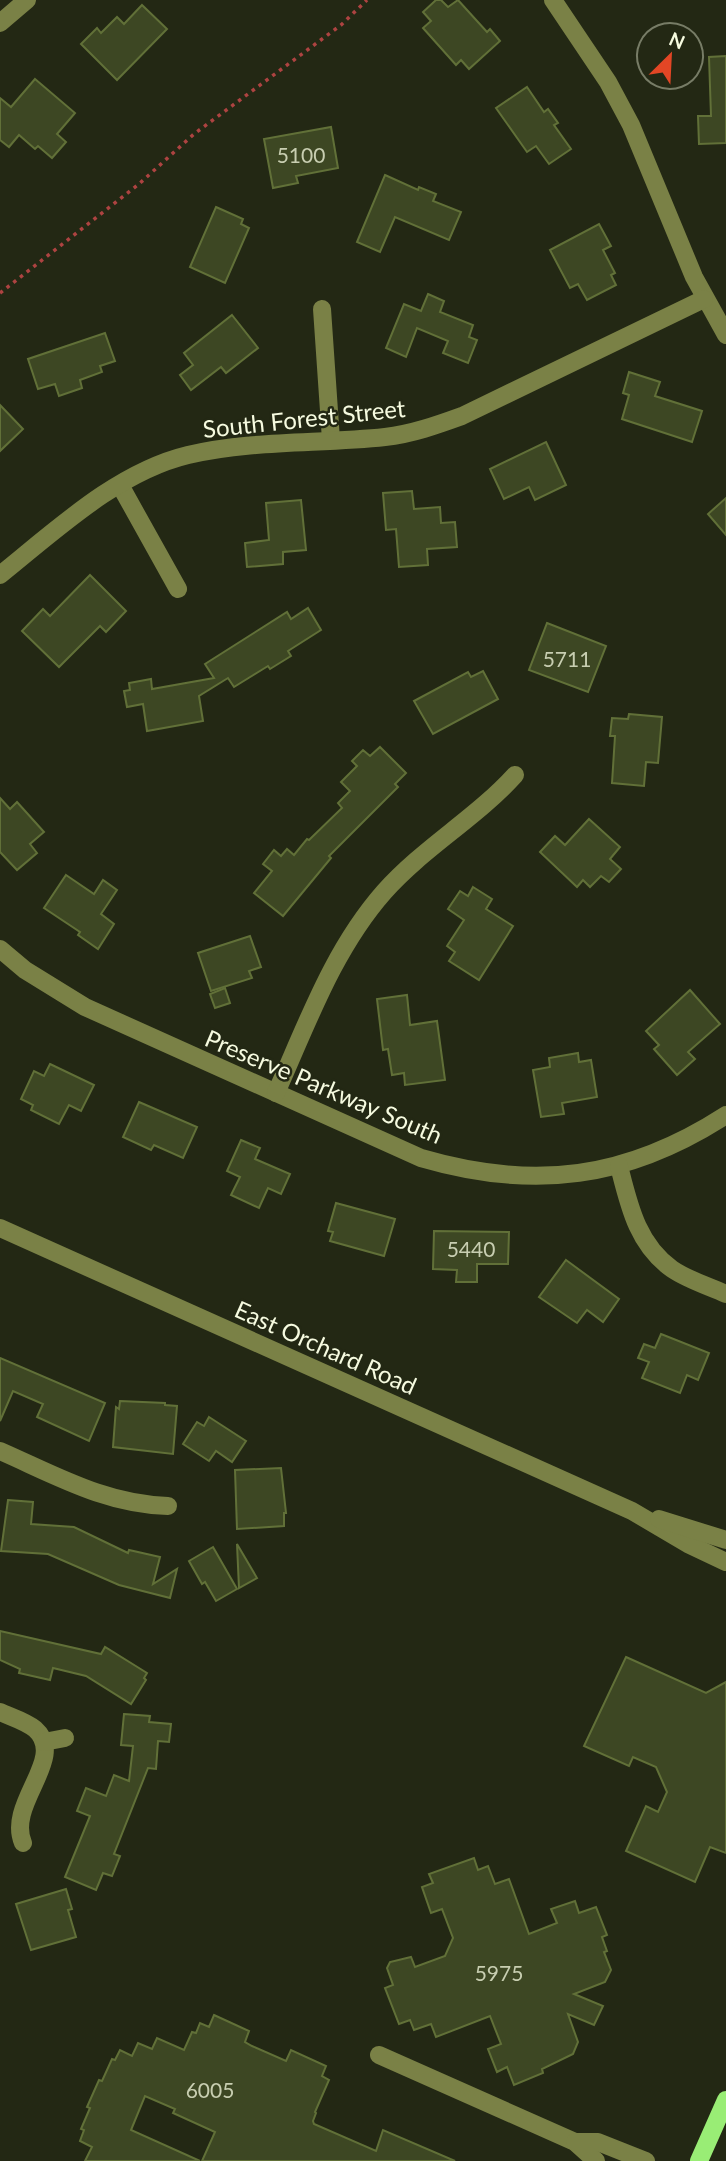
<svg xmlns="http://www.w3.org/2000/svg" width="726" height="2161" font-family="Lato,sans-serif">
<style>
.building{fill:#3d4723;stroke:#617038;stroke-width:2}
.lines{fill:none;stroke-linecap:round;stroke-linejoin:round}
.path{stroke:#ad4341;stroke-width:3.5;stroke-dasharray:3.5 5;stroke-linecap:butt}
.minor{stroke:#7a8146;stroke-width:18}
.major{stroke:#99ed75;stroke-width:18}
.labels{text-anchor:middle;dominant-baseline:central;stroke-width:5;stroke-linejoin:round;paint-order:stroke}
.number-label{font-size:21px;fill:#c8ceb1}
.street-label{font-size:24px;fill:#f6fbe0;stroke:#232814}
</style>
<rect width="100%" height="100%" fill="#232814"/>
<g class="building">
<polygon points="436,0 441,0 448,7 458,0 487,32 490,29 500,41 469,69 461,60 456,65 423,28 431,21 423,12"/>
<polygon points="142,5 167,29 117,80 81,44 97,28 101,33 117,17 124,24"/>
<polygon points="726,56 726,143 699,144 698,116 711,116 709,57"/>
<polygon points="35,79 75,113 57,134 66,142 52,158 38,146 35,149 19,135 9,147 0,140 0,98 11,107"/>
<polygon points="527,87 544,112 548,109 558,123 554,125 571,149 549,164 536,146 527,152 496,108"/>
<polygon points="331,127 338,168 296,176 298,183 273,188 264,139"/>
<polygon points="385,175 418,190 419,187 436,194 433,201 461,212 449,240 395,217 380,252 357,242"/>
<polygon points="216,207 243,219 241,224 249,228 225,283 190,267"/>
<polygon points="599,224 611,246 603,250 615,273 611,275 616,285 587,300 578,284 570,288 550,250"/>
<polygon points="428,294 444,301 440,312 473,325 469,337 477,340 468,363 443,353 448,341 417,328 406,357 386,348 404,304 421,311"/>
<polygon points="232,315 258,348 226,373 221,367 191,390 180,375 193,365 184,353"/>
<polygon points="105,333 115,361 100,366 102,372 80,380 82,388 59,396 55,384 38,389 28,359"/>
<polygon points="629,372 660,382 655,396 702,411 692,442 622,419 629,395 623,393"/>
<polygon points="0,405 23,429 0,451"/>
<polygon points="546,442 566,485 535,500 529,487 504,499 490,469"/>
<polygon points="412,491 414,509 440,507 441,523 455,522 457,547 427,549 428,565 399,567 396,529 386,530 383,493"/>
<polygon points="726,498 726,535 708,514"/>
<polygon points="301,500 306,550 283,552 283,564 247,567 245,543 269,540 266,503"/>
<polygon points="90,575 126,611 106,632 100,626 59,667 22,631 43,609 50,616"/>
<polygon points="308,608 321,630 288,651 291,656 270,669 268,666 234,687 228,678 199,696 203,721 147,731 143,704 127,707 124,691 130,690 129,683 151,679 152,689 214,678 205,664 287,612 291,619"/>
<polygon points="547,623 606,646 588,692 529,670"/>
<polygon points="483,671 498,699 433,734 414,701 468,672 471,677"/>
<polygon points="629,714 662,717 658,763 646,762 644,786 612,783 615,736 610,736 612,718 628,719"/>
<polygon points="380,747 406,773 395,784 398,787 329,856 331,858 283,916 254,893 272,871 263,864 274,850 281,856 287,849 294,855 307,839 309,840 342,808 338,803 350,791 341,782 357,766 352,761 363,750 370,756"/>
<polygon points="0,798 10,809 17,802 44,832 30,844 37,853 17,870 0,852"/>
<polygon points="589,819 620,847 610,859 621,869 609,882 601,876 590,887 583,880 577,887 540,852 555,836 565,845"/>
<polygon points="66,875 94,894 103,880 117,890 101,914 114,924 98,949 78,935 80,932 44,908"/>
<polygon points="473,887 492,899 486,909 513,926 479,980 449,961 455,952 447,946 464,920 448,909 460,891 468,896"/>
<polygon points="250,936 261,967 249,971 252,978 211,991 198,953"/>
<polygon points="225,988 230,1003 215,1008 210,994"/>
<polygon points="690,990 720,1024 688,1052 695,1059 677,1075 654,1049 659,1045 646,1031"/>
<polygon points="407,995 410,1025 437,1021 445,1080 405,1085 404,1073 392,1075 388,1049 383,1050 377,999"/>
<polygon points="578,1053 579,1062 591,1060 597,1097 562,1103 564,1114 541,1117 533,1070 550,1067 549,1058"/>
<polygon points="50,1064 94,1085 81,1111 69,1105 59,1124 31,1110 33,1105 21,1099 34,1071 44,1076"/>
<polygon points="139,1102 197,1127 183,1158 154,1145 151,1150 123,1137"/>
<polygon points="241,1140 260,1148 255,1159 290,1174 281,1194 268,1188 259,1208 231,1195 240,1177 227,1171"/>
<polygon points="336,1203 395,1219 384,1256 330,1241 333,1232 328,1231"/>
<polygon points="434,1231 509,1232 508,1264 477,1264 477,1282 456,1282 457,1270 433,1269"/>
<polygon points="566,1260 619,1299 603,1322 587,1310 577,1323 539,1297"/>
<polygon points="661,1334 709,1353 698,1380 687,1375 680,1393 642,1378 649,1362 638,1358 644,1344 655,1348"/>
<polygon points="0,1358 105,1403 89,1441 37,1417 43,1404 13,1391 0,1421"/>
<polygon points="120,1401 165,1403 165,1405 177,1406 173,1454 113,1447 116,1407 119,1409"/>
<polygon points="209,1417 246,1441 232,1462 216,1451 209,1461 183,1444 197,1422 204,1426"/>
<polygon points="281,1468 286,1513 284,1513 284,1526 237,1529 235,1470"/>
<polygon points="8,1500 33,1502 31,1524 74,1527 128,1553 129,1550 160,1557 153,1584 177,1569 170,1598 119,1585 48,1554 1,1551"/>
<polygon points="237,1544 257,1578 239,1588"/>
<polygon points="213,1547 237,1589 216,1601 205,1582 202,1584 189,1561"/>
<polygon points="0,1631 101,1654 105,1647 147,1673 144,1678 146,1680 131,1704 86,1676 53,1668 50,1680 19,1673 20,1669 0,1660"/>
<polygon points="626,1657 706,1693 726,1682 726,1853 710,1847 695,1882 626,1851 646,1806 658,1812 667,1792 656,1767 633,1757 629,1766 584,1746"/>
<polygon points="124,1714 150,1716 149,1722 171,1724 169,1742 158,1741 156,1769 148,1768 114,1854 120,1856 112,1876 103,1873 96,1890 65,1877 90,1816 77,1811 86,1788 106,1796 114,1775 129,1781 133,1746 121,1745"/>
<polygon points="474,1858 478,1870 488,1866 495,1884 509,1879 529,1934 557,1923 551,1909 575,1901 579,1913 596,1907 607,1935 602,1937 607,1951 604,1952 611,1970 605,1982 574,1994 603,2006 594,2025 568,2014 578,2042 573,2054 542,2069 543,2073 514,2085 507,2067 497,2072 488,2049 501,2044 490,2016 436,2037 431,2024 414,2030 410,2020 399,2024 385,1988 393,1985 387,1968 390,1962 411,1957 415,1967 445,1956 453,1938 442,1909 431,1913 422,1887 433,1883 429,1874"/>
<polygon points="66,1889 72,1909 68,1910 76,1937 31,1950 16,1904"/>
<polygon points="214,2015 249,2031 245,2042 252,2046 286,2061 291,2050 326,2066 322,2076 329,2080 315,2112 316,2113 313,2121 314,2124 376,2151 383,2130 455,2161 202,2161 215,2132 173,2113 175,2109 145,2096 131,2130 200,2161 85,2161 92,2147 80,2141 84,2130 81,2129 90,2108 87,2107 99,2080 102,2081 112,2059 115,2060 120,2050 132,2056 138,2043 152,2049 157,2038 184,2050 192,2032 196,2033 200,2023 209,2027"/>
</g>
<g class="lines">
<polyline class="path" points="0,293 139,184 194,134 341,25 367,0"/>
<g class="minor">
<polyline points="553,0 608,82 631,125 694,277 726,335"/>
<polyline points="0,23 27,0"/>
<polyline points="322,309 331,440"/>
<polyline points="120,485 178,589"/>
<path d="M0,575c55,-44 117,-103 188,-120 64,-15 131,-11 197,-18 27,-3 52,-12 77,-21l242,-117"/>
<path d="M0,949l25,21 60,37 336,151c113,33 206,21 305,-43"/>
<path d="M276,1093c31,-69 57,-143 108,-201 39,-44 92,-74 131,-117"/>
<path d="M619,1166c10,39 18,78 53,103 16,11 36,17 54,25"/>
<polyline points="0,1228 632,1511 688,1544 726,1562"/>
<path d="M0,1451c57,25 105,53 168,55"/>
<polyline points="659,1519 726,1540"/>
<path d="M0,1712c11,5 25,9 35,17 33,29 -29,74 -12,114"/>
<polyline points="44,1742 65,1738"/>
<polyline points="379,2055 575,2142 596,2161"/>
<polyline points="575,2142 598,2142 646,2161"/>
</g>
<polyline class="major" points="699,2161 726,2100"/>
</g>
<g class="labels">
<g class="number-label">
<text x="301" y="154">5100</text>
<text x="567" y="658">5711</text>
<text x="471" y="1248">5440</text>
<text x="499" y="1972">5975</text>
<text x="210" y="2089">6005</text>
</g>
<g class="street-label">
<text transform="translate(304 418) rotate(-6)">South Forest Street</text>
<text transform="translate(324 1086) rotate(23)">Preserve Parkway South</text>
<text transform="translate(326 1347) rotate(24)">East Orchard Road</text>
</g>
</g>
<g transform="translate(670 56) rotate(24)"><circle r="33" fill="#232814" stroke="#777c66" stroke-width="2"/>
<path d="M0-5L12 26L0 18L-12 26Z" fill="#e24625"/>
<text y="-10" font-size="19" font-weight="bold" text-anchor="middle" fill="#f6fbe0">N</text>
</g>
</svg>
